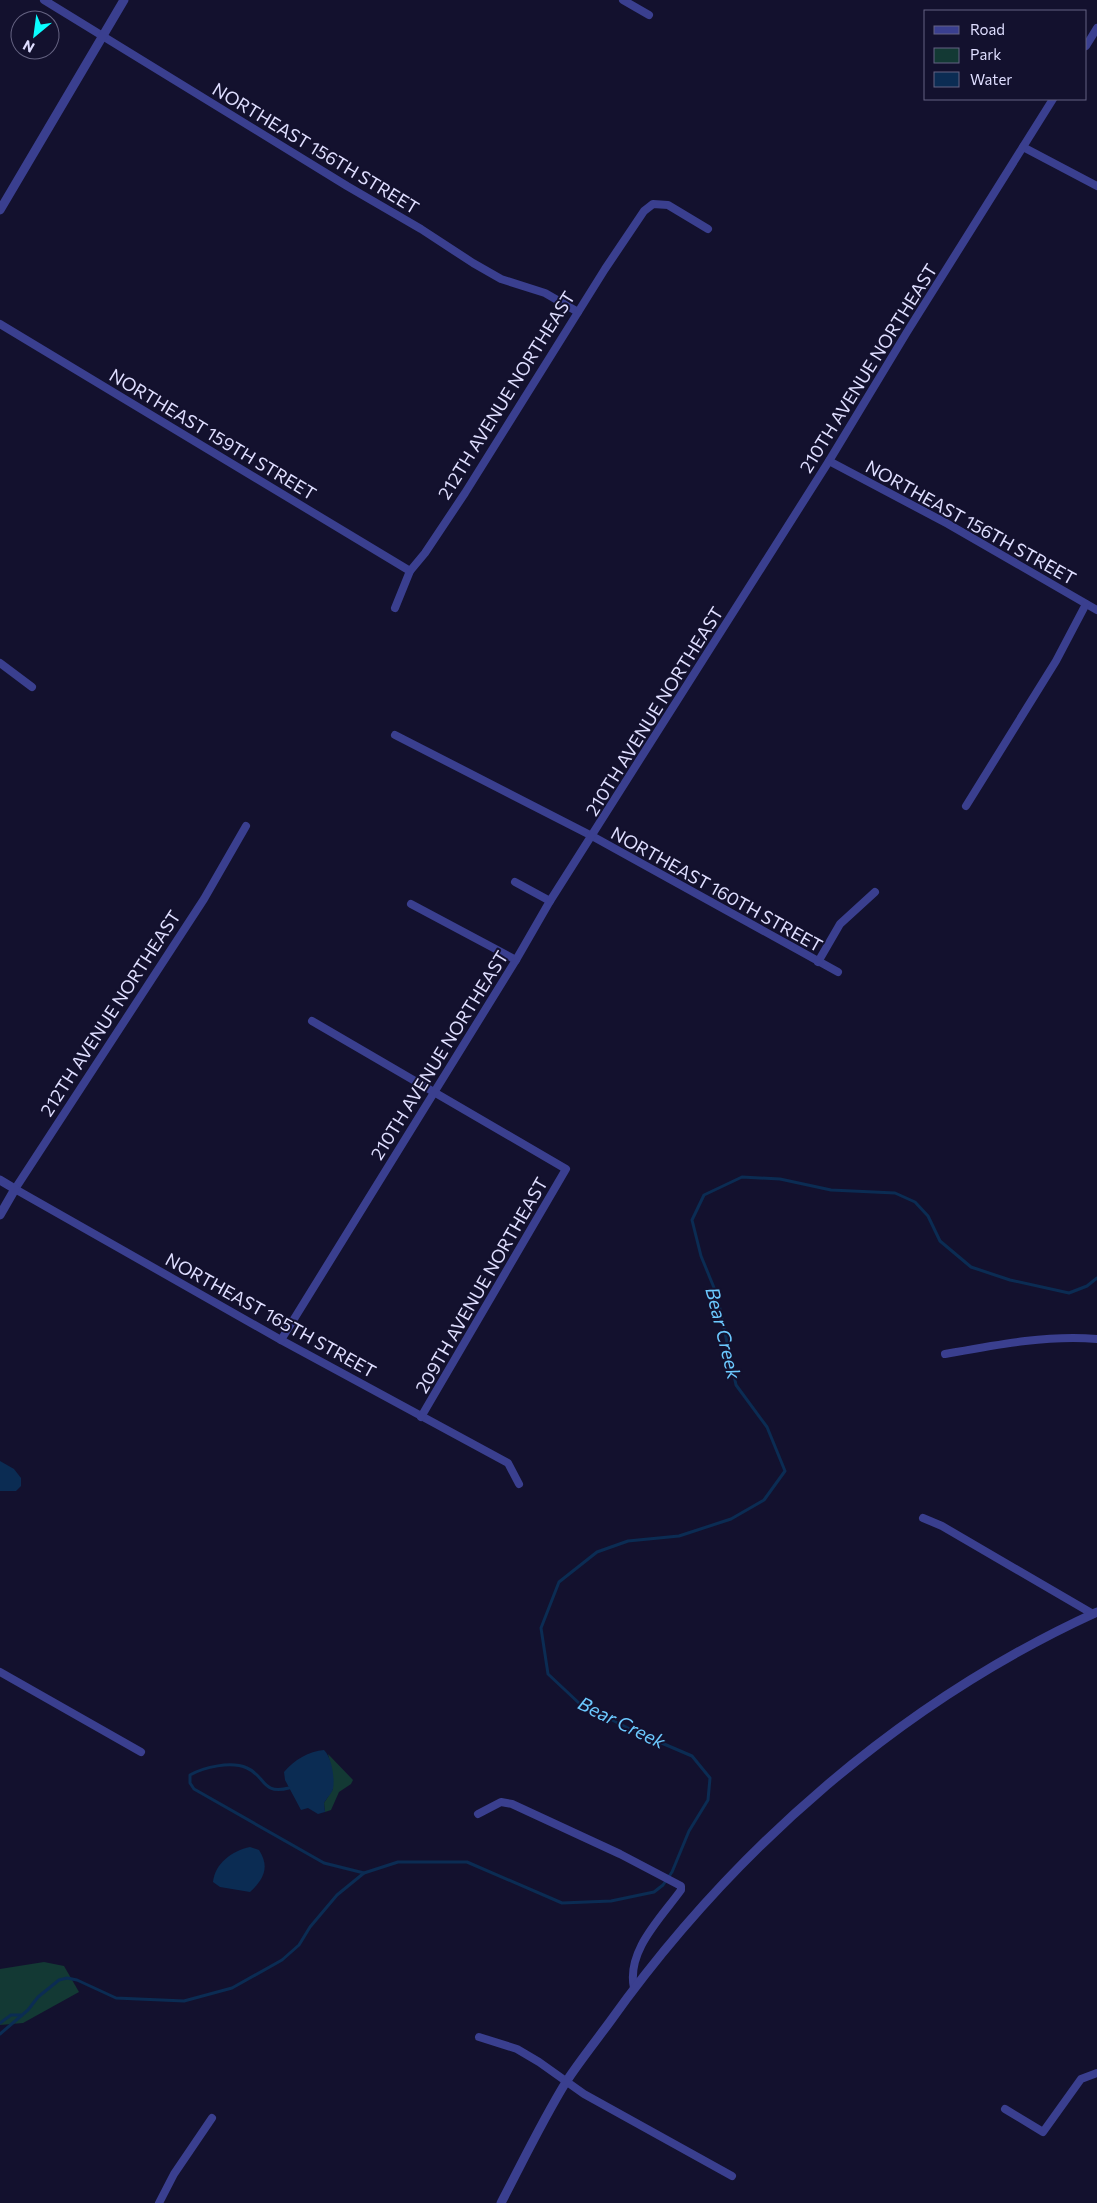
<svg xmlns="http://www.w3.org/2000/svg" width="1097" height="2203" font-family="Commissioner,sans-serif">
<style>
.green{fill:#133934}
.water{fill:#0b2c53}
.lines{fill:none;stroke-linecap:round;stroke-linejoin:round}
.stream{stroke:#0b2c53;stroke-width:3}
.minor{stroke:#3a3f8f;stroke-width:8}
.tertiary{stroke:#3a3f8f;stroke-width:9}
.labels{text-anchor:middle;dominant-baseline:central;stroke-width:4;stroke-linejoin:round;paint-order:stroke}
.street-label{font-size:18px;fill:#dfdeff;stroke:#13112e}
.water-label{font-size:19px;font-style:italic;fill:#6cc9ff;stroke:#13112e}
</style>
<rect width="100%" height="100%" fill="#13112e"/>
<g class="green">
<polygon points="328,1754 353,1780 351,1784 339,1792 331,1810 325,1812 324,1803 333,1789 331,1766"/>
<polygon points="44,1962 64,1966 79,1992 23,2023 0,2025 0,1969"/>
</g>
<g class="water">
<polygon points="0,1461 14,1469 21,1478 21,1486 16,1491 0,1491"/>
<path d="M324,1750c8,8 11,29 9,39 -1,4 -7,10 -9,14l1,9 -7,2 -10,-6 -7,2 -16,-30 -1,-8c10,-12 25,-21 40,-22z"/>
<path d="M250,1847l9,3c11,17 5,29 -9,42l-30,-5 -7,-5c2,-19 19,-31 37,-35z"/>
</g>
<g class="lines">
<g class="stream">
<path d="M289,1788c-28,7 -23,-12 -42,-20 -16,-7 -43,-1 -57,7v8l4,6 130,74 40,10"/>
<polyline points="0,2023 11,2015 21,2015"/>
<polyline points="0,2034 28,2010 38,1997 59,1980 67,1978 77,1980 116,1998 184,2001 232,1988 282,1960 299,1945 310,1927 337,1895 364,1873 398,1862 467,1862 562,1903 611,1901 654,1892 663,1885 672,1872 689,1831 708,1800 710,1778 692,1756 636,1732 580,1704 548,1674 541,1628 559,1582 597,1552 628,1541 679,1536 731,1519 764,1500 785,1471 767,1427 736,1385 717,1295 701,1256 692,1220 704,1195 742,1177 780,1179 831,1190 895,1193 915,1202 928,1216 940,1241 971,1267 1010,1280 1069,1293 1087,1286 1097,1278"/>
</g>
<g class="minor">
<polyline points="44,0 347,186 421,229 473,263 501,279 545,293 578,312"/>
<polyline points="623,0 649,15"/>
<polyline points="1086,46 1097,28"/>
<polyline points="1023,147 1097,186"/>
<polyline points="0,324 410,571"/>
<polyline points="829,461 948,524 1097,610"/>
<polyline points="395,608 410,571 425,553 465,493 605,269 644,211 653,204 668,205 708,229"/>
<polyline points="0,663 32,687"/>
<polyline points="395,735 592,836 838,972"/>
<polyline points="966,806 1056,661 1086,604"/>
<polyline points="246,826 204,899 15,1189 281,1340 508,1463 519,1484"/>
<polyline points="515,882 550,901"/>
<polyline points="411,904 516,960"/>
<polyline points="818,962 840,924 875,892"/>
<polyline points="312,1021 566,1169 421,1417"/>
<polyline points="281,1340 516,960 550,901 829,461 907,332 1053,99"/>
<path d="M945,1354c50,-9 100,-19 152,-15"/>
<polyline points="923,1518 942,1526 1093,1614"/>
<polyline points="0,1672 141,1752"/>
<path d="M478,1814l23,-12 11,2 108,50 61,32v4c-20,28 -55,61 -47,98"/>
<polyline points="479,2037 517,2049 539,2062 584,2094 732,2176"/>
<polyline points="1005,2109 1043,2132 1081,2079 1097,2073"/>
<polyline points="159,2203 174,2174 212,2118"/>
</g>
<g class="tertiary">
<polyline points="0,210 124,0"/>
<polyline points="0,1180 15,1189 0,1215"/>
<path d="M501,2203c21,-40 41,-82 65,-121 13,-20 29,-40 43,-59 124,-174 293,-322 488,-411"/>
</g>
</g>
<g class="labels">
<g class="street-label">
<text transform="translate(316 148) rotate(31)">NORTHEAST 156TH STREET</text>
<text transform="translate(868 368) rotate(-58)">210TH AVENUE NORTHEAST</text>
<text transform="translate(506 395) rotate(-58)">212TH AVENUE NORTHEAST</text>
<text transform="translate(213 434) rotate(31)">NORTHEAST 159TH STREET</text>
<text transform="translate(971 522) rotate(29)">NORTHEAST 156TH STREET</text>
<text transform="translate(654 711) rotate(-58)">210TH AVENUE NORTHEAST</text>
<text transform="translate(717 889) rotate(29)">NORTHEAST 160TH STREET</text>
<text transform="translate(110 1013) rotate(-57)">212TH AVENUE NORTHEAST</text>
<text transform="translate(439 1055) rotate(-58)">210TH AVENUE NORTHEAST</text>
<text transform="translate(481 1285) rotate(-60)">209TH AVENUE NORTHEAST</text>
<text transform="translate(271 1315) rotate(29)">NORTHEAST 165TH STREET</text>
</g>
<g class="water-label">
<text transform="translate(724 1333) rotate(76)">Bear Creek</text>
<text transform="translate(622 1722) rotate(26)">Bear Creek</text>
</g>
</g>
<rect x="924" y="10" width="162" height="90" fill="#13112e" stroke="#656382"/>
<rect x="934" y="26" width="25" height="8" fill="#3a3f8f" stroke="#656382"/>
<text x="970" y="35" font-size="15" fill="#dfdeff">Road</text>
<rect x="934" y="48" width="25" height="15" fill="#133934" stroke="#656382"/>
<text x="970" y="60" font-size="15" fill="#dfdeff">Park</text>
<rect x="934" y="72" width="25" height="15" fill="#0b2c53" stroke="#656382"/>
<text x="970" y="85" font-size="15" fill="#dfdeff">Water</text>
<g transform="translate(35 35) rotate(209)"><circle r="24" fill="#13112e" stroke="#656382"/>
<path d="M0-4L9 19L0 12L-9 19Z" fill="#0afdff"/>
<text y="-8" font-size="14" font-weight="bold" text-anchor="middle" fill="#dfdeff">N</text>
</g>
</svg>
